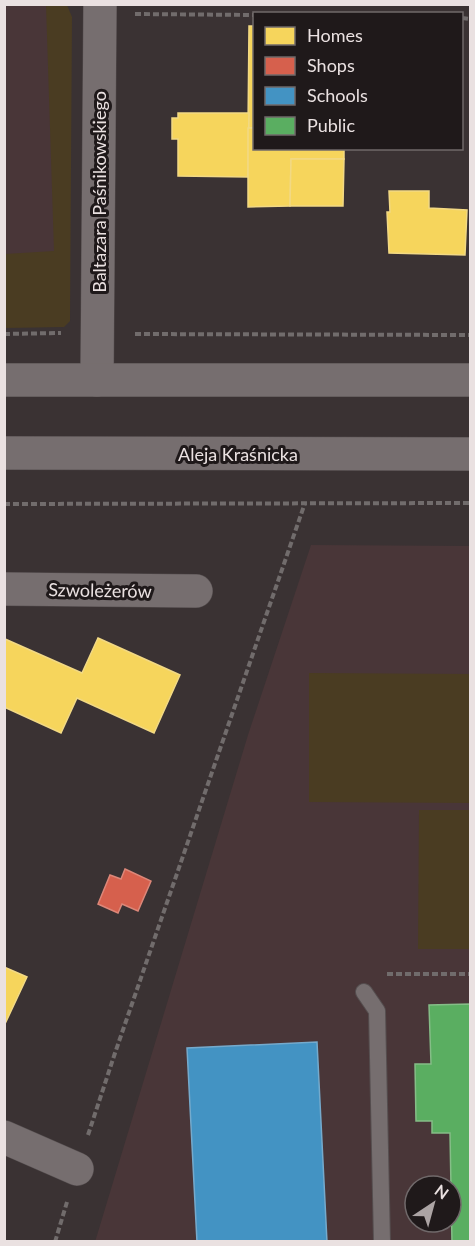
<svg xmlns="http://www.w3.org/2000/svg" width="475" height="1246" font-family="Lato,sans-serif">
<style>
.built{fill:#493638;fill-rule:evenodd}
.green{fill:#4a3c22}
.homes{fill:#f6d55c;stroke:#f2d984;stroke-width:1.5}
.shops{fill:#d6604d;stroke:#dc8779;stroke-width:1.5}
.schools{fill:#4393c3;stroke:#75aacc;stroke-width:1.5}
.public{fill:#5aae61;stroke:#85bd87;stroke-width:1.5}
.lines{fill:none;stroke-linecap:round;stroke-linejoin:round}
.service-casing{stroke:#554e4f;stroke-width:18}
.minor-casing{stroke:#554e4f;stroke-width:34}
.secondary-casing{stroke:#554e4f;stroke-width:34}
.path{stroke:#716c6c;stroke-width:4;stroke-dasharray:6 3;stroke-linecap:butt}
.service{stroke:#766e6f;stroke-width:16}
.minor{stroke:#766e6f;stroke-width:33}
.secondary{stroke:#766e6f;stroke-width:33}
.labels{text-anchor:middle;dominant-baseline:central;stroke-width:6;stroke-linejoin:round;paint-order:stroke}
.street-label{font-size:18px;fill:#eae1e1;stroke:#1f191a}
</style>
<rect width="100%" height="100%" fill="#3a3233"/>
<g class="built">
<polygon points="4,5 60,5 60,263 5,264"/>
<path d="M311,545l159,1v695l-375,1 153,-507zM415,1186h36v36h-36z"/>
</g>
<g class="green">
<polygon points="46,5 67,5 72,17 70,321 64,327 5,328 5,254 54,251"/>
<polygon points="309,673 470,674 470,803 309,802"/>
<polygon points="419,810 470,810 470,949 418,949"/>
</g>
<g class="homes">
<polygon points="249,26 255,26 255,128 248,128"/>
<polygon points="178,113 249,113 248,177 178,176 178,139 172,139 172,118 178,118"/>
<polygon points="248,128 255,128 255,148 344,148 344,159 291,159 290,206 248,207"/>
<polygon points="291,159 344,159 343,206 290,206"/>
<polygon points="389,191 429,191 429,208 467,210 465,255 389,253 387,212 390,212"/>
<polygon points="98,638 180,675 154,733 77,698 61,733 4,707 5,639 82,673"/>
<polygon points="4,967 27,977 4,1026"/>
</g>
<polygon class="shops" points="125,869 151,881 138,911 122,904 118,913 98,904 110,875 121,879"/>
<polygon class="schools" points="317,1042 327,1242 197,1242 187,1048"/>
<polygon class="public" points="470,1004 470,1242 452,1242 450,1133 432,1133 432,1121 416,1121 415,1064 431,1064 429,1005"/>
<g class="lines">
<g class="service-casing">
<polyline id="service" points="364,992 377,1011 382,1242"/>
</g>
<g class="minor-casing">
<g id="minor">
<polyline points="97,380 100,4"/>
<polyline points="4,589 196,591"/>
<polyline points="4,1137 77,1169"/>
</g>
</g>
<g class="secondary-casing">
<g id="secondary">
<polyline points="4,380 470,380"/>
<polyline points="4,453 470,454"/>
</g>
</g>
<g class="path">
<polyline points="135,14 255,15"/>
<polyline points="462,18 470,19"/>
<polyline points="4,334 61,333"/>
<polyline points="135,334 470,335"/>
<polyline points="4,504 470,503"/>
<polyline points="387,974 470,974"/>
<polyline points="88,1135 115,1053 305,503"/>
<polyline points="55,1242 67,1202"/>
</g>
<use href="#service" class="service"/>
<use href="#minor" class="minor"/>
<use href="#secondary" class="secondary"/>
</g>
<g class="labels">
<g class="street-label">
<text transform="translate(99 192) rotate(-90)">Baltazara Paśnikowskiego</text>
<text x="238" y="454">Aleja Kraśnicka</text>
<text transform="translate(100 590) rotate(1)">Szwoleżerów</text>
</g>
</g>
<rect width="475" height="1246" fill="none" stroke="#eae1e1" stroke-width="12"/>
<rect x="253" y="12" width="210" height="138" fill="#1f191a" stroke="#70696a" stroke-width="1.5"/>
<rect x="265" y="27" width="30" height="18" fill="#f6d55c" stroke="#70696a" stroke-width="1.5"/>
<text x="307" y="42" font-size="18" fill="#eae1e1">Homes</text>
<rect x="265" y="57" width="30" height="18" fill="#d6604d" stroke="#70696a" stroke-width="1.5"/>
<text x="307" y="72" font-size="18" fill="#eae1e1">Shops</text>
<rect x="265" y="87" width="30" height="18" fill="#4393c3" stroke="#70696a" stroke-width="1.5"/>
<text x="307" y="102" font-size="18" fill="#eae1e1">Schools</text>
<rect x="265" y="117" width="30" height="18" fill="#5aae61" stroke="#70696a" stroke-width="1.5"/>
<text x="307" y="132" font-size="18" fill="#eae1e1">Public</text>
<g transform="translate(433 1204) rotate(36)"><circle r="28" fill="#1f191a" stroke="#70696a" stroke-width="1.5"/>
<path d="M0-4.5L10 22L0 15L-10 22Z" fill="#aca4a4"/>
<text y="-9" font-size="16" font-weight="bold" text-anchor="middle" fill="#eae1e1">N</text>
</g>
</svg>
